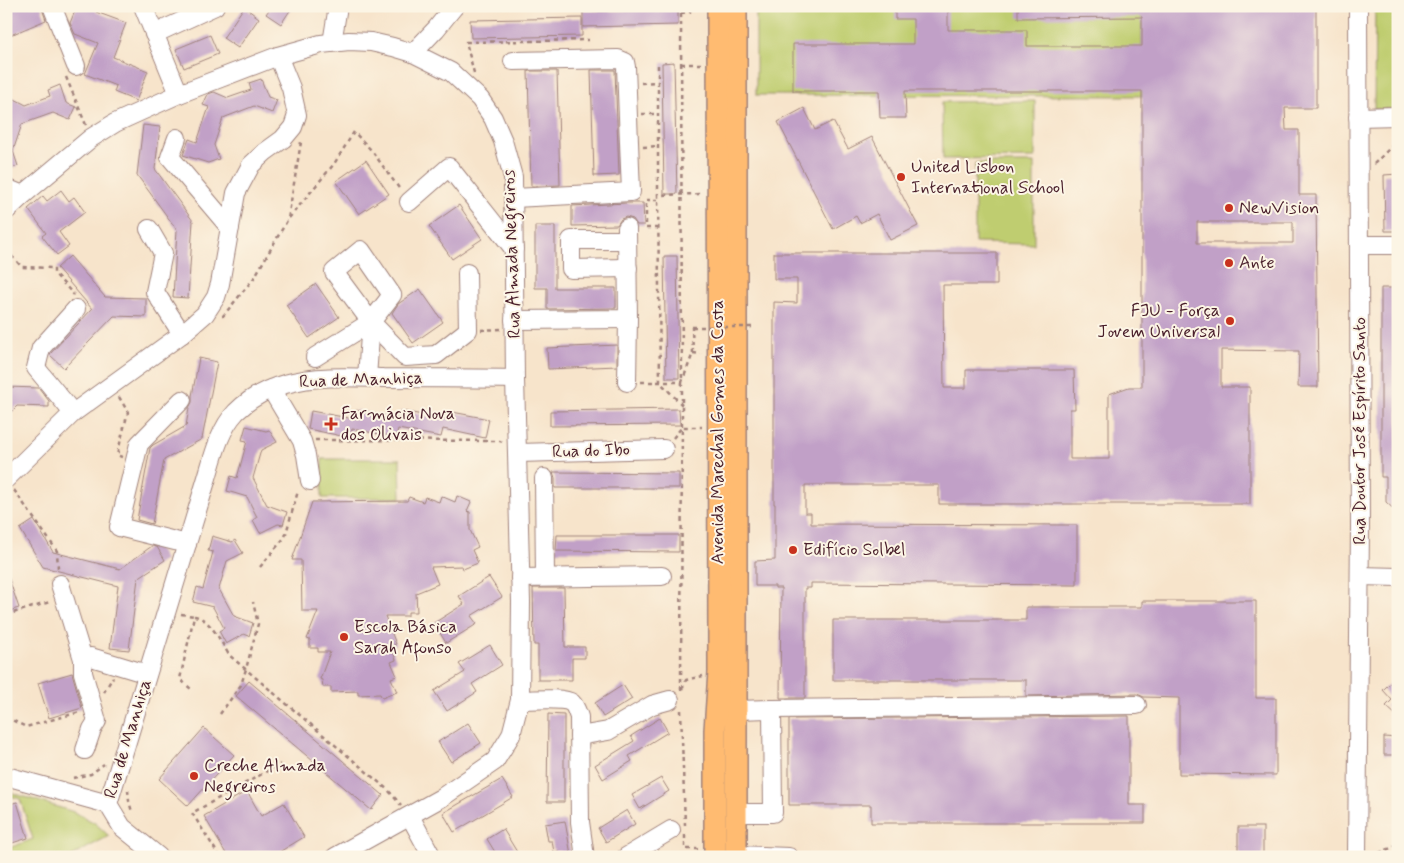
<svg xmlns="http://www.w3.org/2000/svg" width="1404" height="863" font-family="Mynerve,sans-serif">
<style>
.green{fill:#bfcd6f;stroke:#84764d}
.building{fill:#c1a0c7;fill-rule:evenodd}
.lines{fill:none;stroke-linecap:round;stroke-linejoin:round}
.minor-casing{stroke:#a0827b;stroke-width:20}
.major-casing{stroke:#a0827b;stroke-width:24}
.path{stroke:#a0827b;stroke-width:2.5;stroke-dasharray:4 4;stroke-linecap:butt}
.minor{stroke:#fff;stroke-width:18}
.major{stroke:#ffbb71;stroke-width:21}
.path-bridge{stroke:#a0827b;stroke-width:2.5;stroke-dasharray:4 4;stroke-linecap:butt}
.poi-dot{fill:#c8321e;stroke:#fcf5e5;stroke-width:2}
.labels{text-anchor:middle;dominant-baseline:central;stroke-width:4;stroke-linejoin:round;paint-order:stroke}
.poi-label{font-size:18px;fill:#4a1f2b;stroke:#fcf5e5;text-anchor:start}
.street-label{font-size:18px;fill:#4a1f2b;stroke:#fcf5e5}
</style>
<rect width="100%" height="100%" fill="#fcf5e5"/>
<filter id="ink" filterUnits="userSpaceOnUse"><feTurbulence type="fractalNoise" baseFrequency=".02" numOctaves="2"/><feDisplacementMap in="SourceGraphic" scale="10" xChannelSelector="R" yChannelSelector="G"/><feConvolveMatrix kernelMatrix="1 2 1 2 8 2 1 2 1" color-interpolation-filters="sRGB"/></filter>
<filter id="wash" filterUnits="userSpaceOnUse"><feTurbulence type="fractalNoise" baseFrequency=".0096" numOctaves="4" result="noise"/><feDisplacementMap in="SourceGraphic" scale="20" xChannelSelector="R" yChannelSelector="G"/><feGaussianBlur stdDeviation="1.12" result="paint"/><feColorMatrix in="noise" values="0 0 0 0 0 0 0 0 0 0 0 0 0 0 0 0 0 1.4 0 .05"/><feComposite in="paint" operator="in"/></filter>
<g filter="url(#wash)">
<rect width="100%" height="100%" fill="#f7e4cb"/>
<g class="green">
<polygon points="756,6 1142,6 1142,96 756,95"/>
<polygon points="1375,6 1398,6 1398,109 1374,109"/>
<polygon points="1035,101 1035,158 943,159 942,102"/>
<polygon points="975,163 1034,163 1034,244 975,243"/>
<polygon points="322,459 400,459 401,498 322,498"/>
<polygon points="6,791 74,812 95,823 109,836 70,857 6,857 6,849 33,839 20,799 6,795"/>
</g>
<g id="blocks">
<g class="building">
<polygon points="6,6 41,6 46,20 6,37"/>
<polygon points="77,6 98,6 96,12 126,23 113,57 148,71 136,101 114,92 116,86 85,74 98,43 75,34 70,23"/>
<polygon points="272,6 293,6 281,24 266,14"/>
<path d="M895,6h53v24h79v16h115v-29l-124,1v-12h298v102h-31l1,22h13v65h17l2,192h-20l1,-36 -78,-1v37h29v117h-311v-19h-134v28h6v11l266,1v60l-266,-2v5h-6v110h-25l1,-110h-6v-2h-20v-25l20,-1v-56h-1v-202l23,1v-24h-23v-26h223v32h-54l1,103h22v-18h108l1,39h-5v50h39v-65l20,-7h13v-296h-237l1,27h-26l-1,-27h-86v-47h120v-25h-18zM1197,222h96v21h-96z"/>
<polygon points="244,7 259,18 238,48 223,38"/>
<polygon points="678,10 678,25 583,27 583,11"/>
<polygon points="582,18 582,36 471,38 470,20"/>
<polygon points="210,35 218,54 184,68 176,49"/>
<polygon points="674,62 677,194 664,194 662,63"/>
<polygon points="591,70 615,70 619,175 594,176"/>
<polygon points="528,71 557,71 560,185 531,186"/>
<polygon points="261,79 268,97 277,100 272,113 254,106 223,118 214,145 219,159 208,163 183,155 189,139 197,142 209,107 203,105 208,94 214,92 228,98 251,90 249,83"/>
<polygon points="60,85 66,103 76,107 70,120 53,113 22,124 13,151 18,166 6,170 6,102 9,96 26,105 50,96 48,90"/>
<polygon points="804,108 815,130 833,121 848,149 872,137 918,226 890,240 877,214 860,223 856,216 833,229 778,122"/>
<polygon points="143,125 160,127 155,169 193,221 188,298 173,297 177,230 137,175"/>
<polygon points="366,160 389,194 359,214 336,181"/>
<polygon points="1398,174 1398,231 1385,231 1384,175"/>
<polygon points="61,190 69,201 74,197 85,212 59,232 69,246 57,255 42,236 46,233 28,209 43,196 47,201"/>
<polygon points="626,203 643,203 644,225 637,225 633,219 626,217 621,219 617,225 572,226 572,206"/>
<polygon points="459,205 482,239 452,259 429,226"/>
<polygon points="535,226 555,226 555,288 616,288 616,308 547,309 547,288 535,288"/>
<polygon points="70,256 105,297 146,298 146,317 114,316 64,368 50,355 50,354 92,309 57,268"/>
<polygon points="664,256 677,256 679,378 666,378"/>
<polygon points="316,284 339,317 309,338 286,305"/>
<polygon points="1381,288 1398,288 1398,513 1386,502 1386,477 1381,477"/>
<polygon points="420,289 443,322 413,343 392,313 398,304"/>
<polygon points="617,345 617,366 548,369 547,348"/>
<polygon points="199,358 217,362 202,439 164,460 152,524 137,520 150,448 153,445 186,426 189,408 192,402 192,396"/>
<polygon points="6,387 39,388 49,401 49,407 17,406 6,417"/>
<polygon points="679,409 680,425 550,426 550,411"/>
<polygon points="356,410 399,419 401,411 445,419 447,411 489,419 485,438 443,429 441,437 398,429 396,437 352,429 351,438 308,429 311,411 354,419"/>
<polygon points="246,426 266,431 269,430 277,442 261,450 253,478 267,505 287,512 283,525 278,524 260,533 253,520 257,517 247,497 227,491 231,476 237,478 247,441 242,440"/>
<polygon points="553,472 679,473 679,488 555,488 555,478"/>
<polygon points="441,496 455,502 457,496 471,502 467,511 470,512 470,530 478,547 472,550 478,563 463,569 462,566 431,567 438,584 416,593 417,612 408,612 408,616 385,616 396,644 391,646 396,660 391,662 397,676 391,678 397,692 382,698 380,694 358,695 358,691 331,692 331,687 323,687 322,680 320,679 330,652 318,652 318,648 310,648 310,640 307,639 318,611 302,611 301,560 292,560 312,502 407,501 409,497 423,502 425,497 439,502"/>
<polygon points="34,520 53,552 120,569 152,546 157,547 165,560 138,578 129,650 110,648 118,586 43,567 20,529"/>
<polygon points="557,535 679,535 679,552 556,551"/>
<polygon points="212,536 232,542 235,540 243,553 227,561 219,589 234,616 253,623 249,636 244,634 226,644 219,631 224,628 213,607 193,602 197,587 203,589 213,552 208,551"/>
<polygon points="6,576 8,576 19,608 6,612"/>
<polygon points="489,577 502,597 471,616 477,624 446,643 434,623 464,604 459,596"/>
<polygon points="533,588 564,588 565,647 585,647 585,658 572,658 572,680 538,680 538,645 534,645"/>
<polygon points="1142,601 1256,601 1256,698 1276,698 1276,775 1179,774 1179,698 1144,697 1137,694 1026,696 1026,680 833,680 833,620 1026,620 1026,607 1142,607"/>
<polygon points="490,645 502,665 472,684 477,692 447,711 434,691 465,672 459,664"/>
<polygon points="72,673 82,708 49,718 38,683"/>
<polygon points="1398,675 1398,717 1386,706 1392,700 1383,690"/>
<polygon points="249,681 383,795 371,810 236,696"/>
<polygon points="623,685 632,699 603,717 595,703"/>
<polygon points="548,714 564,715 564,802 547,802"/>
<polygon points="1129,716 1129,805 1145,805 1145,823 871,823 871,805 789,805 789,719"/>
<polygon points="660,718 668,732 629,756 632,761 603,779 595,765 634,741 631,736"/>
<polygon points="468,723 481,743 451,762 438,742"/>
<polygon points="204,728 234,755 188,806 159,779"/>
<polygon points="1384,737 1398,738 1398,755 1384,755"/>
<polygon points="661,778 669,791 640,809 632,795"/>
<polygon points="502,779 513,797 454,832 443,813"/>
<polygon points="247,791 261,816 284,803 304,837 271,857 228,857 204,816"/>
<polygon points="17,802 28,838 6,845 6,805"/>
<polygon points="627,810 635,824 606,842 598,828"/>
<polygon points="565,821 571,855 560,856 559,851 554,852 552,841 548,841 545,824"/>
<rect x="1238" y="827" width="25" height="30"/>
<polygon points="503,829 520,857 498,857 487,839"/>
</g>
</g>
</g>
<g filter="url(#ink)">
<use href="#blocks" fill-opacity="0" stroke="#a0827b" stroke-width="1"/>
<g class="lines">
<g class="minor-casing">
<g id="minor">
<polyline points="52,6 76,66"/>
<polyline points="143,6 179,94"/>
<polyline points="154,34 215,6"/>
<polyline points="332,43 338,6"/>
<polyline points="413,53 436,29 453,8 455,6"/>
<polyline points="513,61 618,59 625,62 626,67 631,192 514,198"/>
<polyline points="1358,117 1398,116"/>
<polyline points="177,138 170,157 230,228"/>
<polyline points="6,188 23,195"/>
<polyline points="409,202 449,167 514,249"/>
<polyline points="6,211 23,195 91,138 115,123 179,94 278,56 321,44 349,41 371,42 393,47 413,53 451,72 480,99 493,118 503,141 513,177 515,379 521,602 520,700 511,735 495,761 441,798 335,857"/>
<polyline points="149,229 163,253 155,292 182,334"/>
<polyline points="627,240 571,240 571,269 628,268"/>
<polyline points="1359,245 1398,245"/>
<polyline points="514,320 628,319 627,228"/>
<polyline points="315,357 371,322 405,357 436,355 468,330 467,273"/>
<polyline points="367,377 371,322 392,295 361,250 334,272 371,322"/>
<polyline points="627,382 628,319"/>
<polyline points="271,389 302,441 306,455 310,481"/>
<polyline points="182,400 139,444 119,527 187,544"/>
<polyline points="73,413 36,368 41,348 76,309"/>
<polyline points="518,453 664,449"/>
<polyline points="544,478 545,577"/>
<polyline points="6,479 73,413 182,334 205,314 216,297 220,284 236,193 251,165 265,152 283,139 293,127 297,115 291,88 278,56"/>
<polyline points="1360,576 1398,577"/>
<polyline points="520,578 662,576"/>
<polyline points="60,584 83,659 91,657 147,674"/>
<polyline points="83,659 83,673 97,721 92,729 85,750"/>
<path d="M520,700c11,0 44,-3 52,3 4,4 5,9 7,14l1,105 5,35"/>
<polyline points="772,709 1137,705"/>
<polyline points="579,736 608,731 652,705 670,700"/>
<polyline points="6,776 108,804 122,827 159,857"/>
<path d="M108,804l98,-323c7,-23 13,-51 30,-69 13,-13 31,-23 49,-28 31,-9 66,-7 98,-6 44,0 88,0 132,1"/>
<polyline points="736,813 773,813 772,709 736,710"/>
<polyline points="410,816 432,857"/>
<polyline points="736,855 789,857"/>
<polyline points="626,857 671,830"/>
<polyline points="1357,857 1360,526 1358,6"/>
</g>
</g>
<g class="major-casing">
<g id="major">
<polyline points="736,6 736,857"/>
<polyline points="715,857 715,730 719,672 718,6"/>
</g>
</g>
<g class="path">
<polyline points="681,13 690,12 690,6"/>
<polyline points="681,64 702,64"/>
<polyline points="658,65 658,195"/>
<polyline points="474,73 466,42 589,40"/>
<polyline points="66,77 86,125"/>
<polyline points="641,83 658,82"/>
<polyline points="642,114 658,114"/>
<polyline points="643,147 658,146"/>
<polyline points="1374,164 1398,140"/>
<polyline points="658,200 646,200 646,228 659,228"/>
<polyline points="289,218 334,164 354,132 372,151 401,191"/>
<polyline points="6,250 22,267 54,268 54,273 74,295"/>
<polyline points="222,316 223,316 254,278 288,219 301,142"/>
<polyline points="481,330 501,329"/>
<polyline points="693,353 701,354"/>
<polyline points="641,382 682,382 693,353 692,327"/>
<polyline points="119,397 128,412 117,455 122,457"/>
<polyline points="682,405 660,382 658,195 703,194"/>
<polyline points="673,438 682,427 702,427"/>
<polyline points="315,440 500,441 502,442"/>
<polyline points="14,490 57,551 58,569"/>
<polyline points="260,567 285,537 298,491"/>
<polyline points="181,614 194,616 180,679 193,691"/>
<polyline points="6,615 50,602"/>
<path d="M194,616c15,1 28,27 35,39l159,135 13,15"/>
<polyline points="682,689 686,680 703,676"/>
<polyline points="681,690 682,405 681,6"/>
<polyline points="104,692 113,677"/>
<polyline points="681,710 685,825"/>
<polyline points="220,714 241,685 246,669 258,624 253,602"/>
<polyline points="6,717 26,727 80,712"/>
<polyline points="73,778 91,774 104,764"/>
<polyline points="128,790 129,801 132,812"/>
<polyline points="685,835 685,849 698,849"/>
<polyline points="172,853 178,857"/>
<polyline points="1379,853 1398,845"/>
<polyline points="220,857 192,813 280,764"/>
</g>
<use href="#minor" class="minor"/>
<use href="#major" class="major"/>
<polyline class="path-bridge" points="692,327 753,327"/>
</g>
</g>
<g class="poi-dot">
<circle cx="901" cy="177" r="5"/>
<circle cx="1229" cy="208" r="5"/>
<circle cx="1229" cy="263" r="5"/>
<circle cx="1230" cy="321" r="5"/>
<path d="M328.5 416.5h5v5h5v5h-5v5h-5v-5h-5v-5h5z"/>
<circle cx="793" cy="550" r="5"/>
<circle cx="344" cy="637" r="5"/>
<circle cx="194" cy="776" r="5"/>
</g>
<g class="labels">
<g class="poi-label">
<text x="911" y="167">United Lisbon<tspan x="911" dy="21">International School</tspan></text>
<text x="1239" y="208">NewVision</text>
<text x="1239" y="263">Ante</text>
<text x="1220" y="311" text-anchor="end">FJU - Força<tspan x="1220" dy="21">Jovem Universal</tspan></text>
<text x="341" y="414">Farmácia Nova<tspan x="341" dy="21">dos Olivais</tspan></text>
<text x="803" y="550">Edifício Solbel</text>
<text x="354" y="627">Escola Básica<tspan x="354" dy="21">Sarah Afonso</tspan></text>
<text x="204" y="766">Creche Almada<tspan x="204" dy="21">Negreiros</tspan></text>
</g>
<g class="street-label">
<text transform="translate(512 254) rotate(-92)">Rua Almada Negreiros</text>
<text transform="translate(361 380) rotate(-2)">Rua de Manhiça</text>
<text transform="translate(1360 431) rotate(-90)">Rua Doutor José Espírito Santo</text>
<text transform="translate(718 432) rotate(-90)">Avenida Marechal Gomes da Costa</text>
<text transform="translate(591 451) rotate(-2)">Rua do Ibo</text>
<text transform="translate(128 739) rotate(-73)">Rua de Manhiça</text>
</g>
</g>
<rect width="1404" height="863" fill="none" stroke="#fcf5e5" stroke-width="25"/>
</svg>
